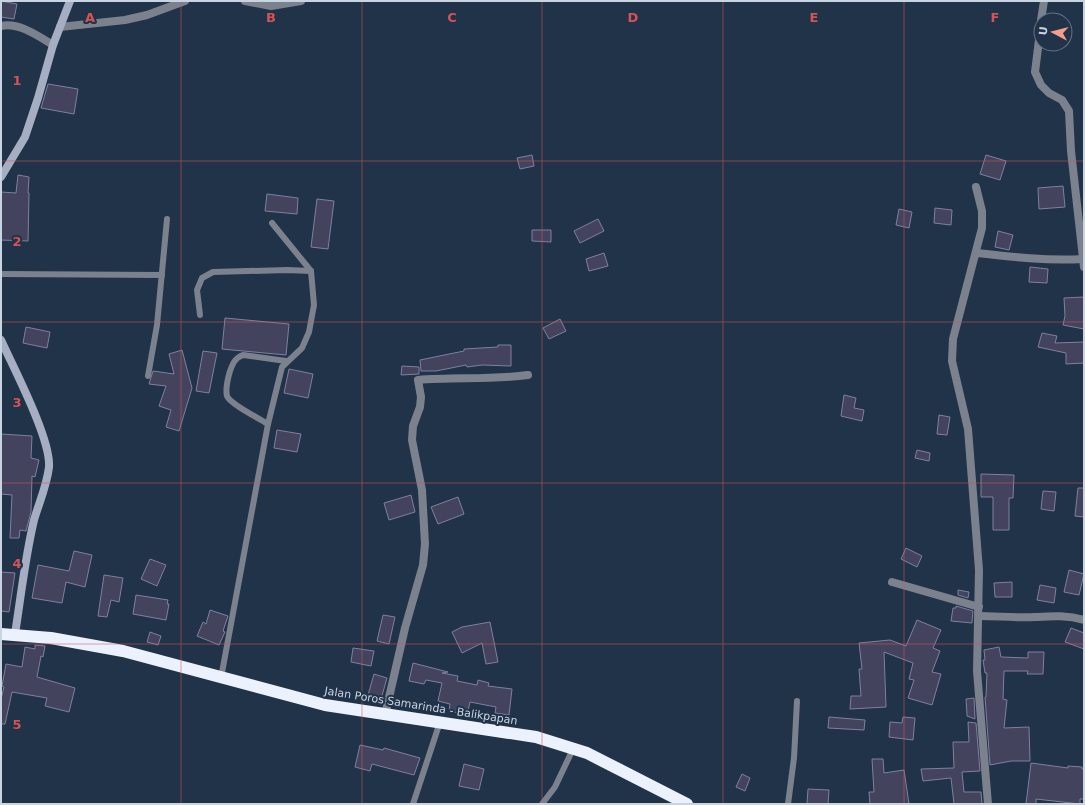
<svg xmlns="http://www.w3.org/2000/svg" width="1085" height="805" font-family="'DejaVu Sans',sans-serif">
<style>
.building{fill:#43435e;stroke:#80809e}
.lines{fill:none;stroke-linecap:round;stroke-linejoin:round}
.lane{stroke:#7c818e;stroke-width:6}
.street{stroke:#7c818e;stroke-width:8}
.secondary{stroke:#a6aec3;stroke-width:8}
.highway{stroke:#ebf1fd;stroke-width:12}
.grid{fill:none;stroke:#d35356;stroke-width:1;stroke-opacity:0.55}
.labels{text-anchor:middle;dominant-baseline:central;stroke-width:4;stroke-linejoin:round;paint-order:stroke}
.street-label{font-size:11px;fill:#c9d4e2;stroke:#213349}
.grid-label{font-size:13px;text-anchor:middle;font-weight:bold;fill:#d35356;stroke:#213349;stroke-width:4;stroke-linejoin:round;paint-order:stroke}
</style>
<rect width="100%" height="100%" fill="#213349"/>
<g class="building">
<polygon points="1,1 17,4 14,19 1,17"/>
<polygon points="48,84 78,89 74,114 41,108"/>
<polygon points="532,155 534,166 520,169 517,158"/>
<polygon points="986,155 1006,161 1000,180 980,174"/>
<polygon points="18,175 29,177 28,193 29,193 28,241 1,240 1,192 16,193"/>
<polygon points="1063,186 1065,207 1039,209 1038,188"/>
<polygon points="267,194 298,198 297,214 265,211"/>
<polygon points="317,199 334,201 328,249 311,247"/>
<polygon points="935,208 952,210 951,225 934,223"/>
<polygon points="899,209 912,212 909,228 896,225"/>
<polygon points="598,219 604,231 580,243 574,231"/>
<polygon points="532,230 551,230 551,242 532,241"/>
<polygon points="998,231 1013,235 1009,250 995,247"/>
<polygon points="604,253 608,266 589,271 586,259"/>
<polygon points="1030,267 1048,269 1047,283 1029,282"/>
<polygon points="1084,297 1084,329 1063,325 1065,316 1064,298"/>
<polygon points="225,318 289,324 286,355 222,349"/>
<polygon points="560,319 566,331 549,339 543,328"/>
<polygon points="26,327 50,332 47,348 23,343"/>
<polygon points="1042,333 1057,336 1055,343 1084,342 1084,363 1066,364 1066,353 1038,347"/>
<polygon points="498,345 511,345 511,366 482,365 467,367 466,365 436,371 421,371 420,360 464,351 464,349 498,347"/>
<polygon points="182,350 192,388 179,431 166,427 171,410 159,406 166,386 149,384 153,371 174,374 169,354"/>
<polygon points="203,351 217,353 209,393 196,391"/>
<polygon points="402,366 419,367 419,374 401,375"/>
<polygon points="289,369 313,374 308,398 284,393"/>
<polygon points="844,395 856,398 854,408 864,410 862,421 841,416"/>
<polygon points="939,415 950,417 947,435 937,434"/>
<polygon points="277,430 301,434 297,452 274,448"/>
<polygon points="1,434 32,436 31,458 39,460 35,477 32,476 31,512 26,531 20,530 19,538 10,538 12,495 1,494"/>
<polygon points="917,450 930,453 929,461 915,458"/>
<polygon points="981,474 1014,475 1013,498 1009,498 1009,530 993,530 993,497 981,497"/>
<polygon points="1078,488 1084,488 1084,517 1075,516"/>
<polygon points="1043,491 1056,492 1054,511 1041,509"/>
<polygon points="411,495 415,512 389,520 384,503"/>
<polygon points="458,497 464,514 438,524 431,507"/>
<polygon points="906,548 922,556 917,567 901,559"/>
<polygon points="74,551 92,555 85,587 66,582 62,603 32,598 38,565 69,571"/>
<polygon points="150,559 166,565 157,586 141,579"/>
<polygon points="1069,570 1084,574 1079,595 1064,592"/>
<polygon points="1,572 15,573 9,612 1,611"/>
<polygon points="104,575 123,578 119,602 111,600 107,617 98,616"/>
<polygon points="1012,582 1012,597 995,597 994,583"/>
<polygon points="1040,585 1056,588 1054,603 1037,600"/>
<polygon points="958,590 969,592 968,598 958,595"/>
<polygon points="136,595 168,600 167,604 169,604 166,620 133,614"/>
<polygon points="956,606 973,611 972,623 951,621 953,608 956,608"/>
<polygon points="210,610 228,616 223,631 225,632 219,645 197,636 203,622 206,624"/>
<polygon points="383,615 395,617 389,644 377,641"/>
<polygon points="917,620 941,630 933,648 940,651 932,672 941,674 932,705 908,698 914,680 909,679 913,663 884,652 886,707 850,709 851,696 861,696 859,669 862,669 859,643 890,640 906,646"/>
<polygon points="490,622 498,662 486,664 482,643 462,653 452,632 462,627"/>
<polygon points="1071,628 1084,633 1084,649 1065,642"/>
<polygon points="150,632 161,636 158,645 147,642"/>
<polygon points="35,645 45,646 43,657 41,656 37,677 75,688 69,712 45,706 47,698 12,692 5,724 1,724 1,699 4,687 2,686 6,664 22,667 25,647 35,649"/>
<polygon points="999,647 1001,657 1028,658 1028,652 1044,652 1043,674 1027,674 1028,671 1004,671 1003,699 1007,700 1004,728 1029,727 1030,761 1011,761 990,765 985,697 986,697 987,673 985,673 983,660 985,660 984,650"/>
<polygon points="353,648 374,651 371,666 351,662"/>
<polygon points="413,663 448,672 442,673 458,676 457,681 477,685 478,680 489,683 488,686 512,689 509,715 495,713 496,707 470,702 467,715 449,711 450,704 438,701 442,683 426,680 424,684 409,681"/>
<polygon points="374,674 387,678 381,699 368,695"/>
<polygon points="974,698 975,719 967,716 967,714 966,699"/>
<polygon points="829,717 865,720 864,730 828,728"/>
<polygon points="903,717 915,718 913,740 889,737 890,722 902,723"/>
<polygon points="968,722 976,723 980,771 962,772 964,792 981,792 982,804 954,804 951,778 923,781 921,769 954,768 953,742 969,742"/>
<polygon points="360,745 383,750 384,748 420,758 414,775 372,764 370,771 355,767"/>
<polygon points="872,759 883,759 884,773 904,770 909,804 870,804 869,792 874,792"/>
<polygon points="1031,763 1068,768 1068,766 1082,767 1082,769 1084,769 1084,799 1080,799 1080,804 1036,799 1036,804 1026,804"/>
<polygon points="464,764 484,769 479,790 459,786"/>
<polygon points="742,774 750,778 745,791 736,787"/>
<polygon points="808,789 829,790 828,804 807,804"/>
</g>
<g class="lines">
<g class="lane">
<polyline points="1,274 162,275"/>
<polyline points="200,315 197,290 202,278 213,272 287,270 311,271"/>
<polyline points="148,376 157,325 167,219"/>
<path d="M268,424c-8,-5 -38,-20 -41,-28 -2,-8 1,-18 3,-25 3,-8 5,-13 13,-16l43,6"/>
<polyline points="221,678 268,424 282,367 302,348 309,332 314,305 311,271 272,223"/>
<polyline points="413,804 440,722"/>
<polyline points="542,804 555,787 573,749"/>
<polyline points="788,804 794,758 797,701"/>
</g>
<g class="street">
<polyline points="245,1 271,6 301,1"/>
<polyline points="1041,20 1044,1"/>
<polyline points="1041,24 1035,72 1041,85 1049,93 1062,100 1069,111 1071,151 1084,267"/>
<path d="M1,26c18,-4 37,10 52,19"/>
<polyline points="60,27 125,20 147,15 185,1"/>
<polyline points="976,187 982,211 982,228 953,339 952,361 968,429 979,570 977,671 988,804"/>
<path d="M977,253c35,4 70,8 106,6"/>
<polyline points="892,582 979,607"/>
<path d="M979,616c18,0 37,2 56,1 18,-1 32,-2 49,3"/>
<path d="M385,715l20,-87 18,-63 2,-21 -3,-54 -10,-50 1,-14 7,-19 1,-10 -3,-17c37,-3 73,0 110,-5"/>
</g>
<g class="secondary">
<polyline points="1,177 25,137 38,98 53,45 70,1"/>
<path d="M1,340c13,29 50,99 48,127 -2,18 -10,36 -15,53 -9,38 -13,76 -19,114"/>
</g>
<polyline class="highway" points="1,634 51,638 123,651 325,705 536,737 587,753 687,804"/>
</g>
<path class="grid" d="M181,1v803M362,1v803M542,1v803M723,1v803M904,1v803M1,161h1083M1,322h1083M1,483h1083M1,644h1083"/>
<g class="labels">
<g class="street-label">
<text transform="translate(421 706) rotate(9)">Jalan Poros Samarinda - Balikpapan</text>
</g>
</g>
<g class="grid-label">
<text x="90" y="22">A</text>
<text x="271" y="22">B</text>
<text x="452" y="22">C</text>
<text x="633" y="22">D</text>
<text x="814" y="22">E</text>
<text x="995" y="22">F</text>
<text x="17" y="85">1</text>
<text x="17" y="246">2</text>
<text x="17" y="407">3</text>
<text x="17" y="568">4</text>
<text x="17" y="729">5</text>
</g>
<rect width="1085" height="805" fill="none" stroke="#c9d4e2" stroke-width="4"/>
<g transform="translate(1053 32) rotate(277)"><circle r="19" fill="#213349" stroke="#647386"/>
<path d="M0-3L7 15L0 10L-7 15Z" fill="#f49d8c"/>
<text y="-6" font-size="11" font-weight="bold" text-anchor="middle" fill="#c9d4e2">U</text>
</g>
</svg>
